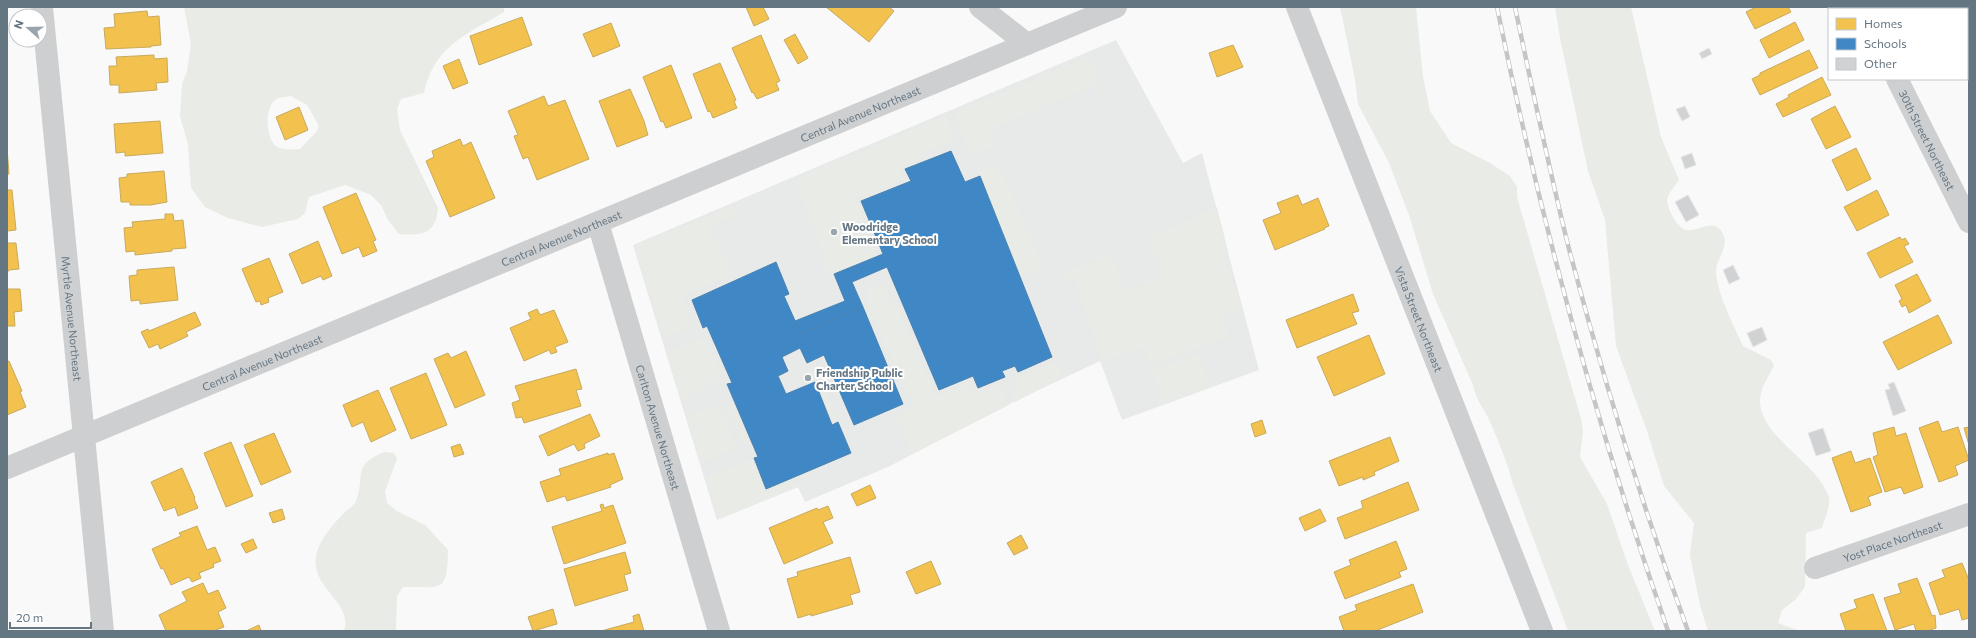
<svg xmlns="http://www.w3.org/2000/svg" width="1976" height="638" font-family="Commissioner,sans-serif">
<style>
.built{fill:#e8e9e9}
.green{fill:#e8ebe6;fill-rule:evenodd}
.homes{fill:#f2c14e;stroke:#c8aa5e}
.schools{fill:#3f88c5;stroke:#4a83b1}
.building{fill:#d0d2d3;stroke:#e8e8e8}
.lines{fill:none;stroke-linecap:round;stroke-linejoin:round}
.street{stroke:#cecfd0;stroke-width:22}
.rail-casing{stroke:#c3c5c6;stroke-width:4.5}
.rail{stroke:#fff;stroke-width:3;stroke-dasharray:9;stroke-linecap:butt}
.poi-dot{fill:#99a4ac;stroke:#fff;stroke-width:1.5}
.labels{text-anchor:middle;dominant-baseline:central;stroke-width:4;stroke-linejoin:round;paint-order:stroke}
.street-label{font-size:11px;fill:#657683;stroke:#fff}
.poi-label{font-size:11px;font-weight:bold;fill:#657683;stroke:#fff;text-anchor:start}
</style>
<rect width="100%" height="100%" fill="#f9f9f9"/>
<polygon class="built" points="1116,40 1183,163 1202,153 1259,370 1122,420 1100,361 1011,403 888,467 805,502 798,487 717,520 633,245"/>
<g class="green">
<path d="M184,7h320v5c-38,23 -70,34 -80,81l-23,6 -4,10 3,21 38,78c-2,26 -16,28 -39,26l-11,-14 -7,-15 -10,-10 -26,-10 -36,12 -4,16 -7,6 -36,8 -34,-9 -23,-11 -14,-19 -3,-44 -8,-28 2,-32 5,-13 4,-27zM291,96l16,9 12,21 -2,5 -17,18c-8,0 -17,2 -24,-3 -10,-8 -11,-35 -3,-44 5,-5 11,-5 18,-6z"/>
<path d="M1340,7h76l7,70 7,34 21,32 39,20 20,13 7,11v10l64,222 2,12 -3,26 27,47 21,61 27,66h-87l-55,-147c-6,-22 -14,-42 -23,-62 -6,-14 -14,-21 -17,-37l-40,-91 -24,-79 -20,-52 -31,-59 -3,-25z"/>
<path d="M1555,7h76l30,130 18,43c-4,6 -12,14 -12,21 1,9 9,24 17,28 13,6 29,-14 39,5 7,13 -8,26 -7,38 2,25 17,51 27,74l28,14 3,5c-4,9 -11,19 -13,28 -10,41 58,68 68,105 2,7 -5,22 -7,30l-16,5 -1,54 -9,12 -14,11 -4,13 22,8h-92l-8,-26 -10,-50 4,-32 -30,-37 -17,-55 -31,-85 -11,-126 -17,-49 -28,-133z"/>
<polygon points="1089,56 1109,106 1105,105 1096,85 990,129 996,145 971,156 954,114"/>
<polygon points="945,116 956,139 914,157 916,161 900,167 905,179 856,199 878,254 834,274 827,269 796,179"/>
<polygon points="999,164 1043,267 1022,276 978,173"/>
<polygon points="734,205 737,215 711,226 731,271 727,273 728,276 682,296 695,324 663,339 635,245"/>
<polygon points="1217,207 1228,251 1191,265 1223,254 1243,308 1225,316 1229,337 1150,365 1144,347 1102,362 1074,278 1062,281 1059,274 1113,253 1125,291 1163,276 1148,237"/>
<polygon points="884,283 892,302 895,301 936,396 969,383 974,395 1000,385 1009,405 912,454 895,416 914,407 867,305 867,290"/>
<polygon points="705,337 723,377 715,380 716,383 681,400 666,352"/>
<polygon points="1200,354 1210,388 1162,403 1152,370"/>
<polygon points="1057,361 1063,377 1015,402 1010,392 1015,389 1012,379"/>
<polygon points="817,380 823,383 839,421 833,423 816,381"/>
<polygon points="733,402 750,442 743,445 726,405"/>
<polygon points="720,404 737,448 701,463 687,416"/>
<path d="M384,452l10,1 3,6 -12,32 2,12 10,8 28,14 23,25c-1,45 -6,36 -45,37l-6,9 -1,35h-52c9,-25 -26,-41 -28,-65 -3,-20 15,-39 27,-52 4,-4 11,-8 13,-13 10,-26 -5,-35 28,-49z"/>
<polygon points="754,458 766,488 793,477 798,487 719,519 705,478"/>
</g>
<g class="homes">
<polygon points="746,7 763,7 769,19 754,26"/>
<polygon points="826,7 889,7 894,11 869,42"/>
<polygon points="1756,7 1788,7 1791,12 1755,29 1746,12"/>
<polygon points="147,11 148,17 159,16 161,45 151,46 151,47 106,49 104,28 115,27 114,14"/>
<polygon points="522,17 532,45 479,65 470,36"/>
<polygon points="1795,22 1804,40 1769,58 1760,40"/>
<polygon points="611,23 620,46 593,57 583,34"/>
<polygon points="795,34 808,58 798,64 784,40"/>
<polygon points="761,35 780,81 776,83 779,90 757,99 753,92 752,93 732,48"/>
<polygon points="1233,45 1243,67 1217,77 1209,53"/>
<polygon points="1809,50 1818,68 1760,95 1752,79 1760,75 1760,73"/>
<polygon points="154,55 154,59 167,58 168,82 156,83 157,90 119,93 119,85 110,85 109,66 117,66 116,57"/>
<polygon points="459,59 468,83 453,89 443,66"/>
<polygon points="720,63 736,100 734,101 737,108 713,118 710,111 708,112 693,74"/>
<polygon points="671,65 692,118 666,128 663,121 661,122 643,77"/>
<polygon points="1822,77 1831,95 1783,117 1776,104 1789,97 1788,95"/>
<polygon points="630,89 644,121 648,135 617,147 599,101"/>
<polygon points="544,96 548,106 565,100 589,159 537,180 528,157 523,159 514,136 518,135 508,111"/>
<polygon points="1835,106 1851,137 1826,149 1811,119"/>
<polygon points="299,107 308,130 285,140 276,117"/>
<polygon points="160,121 163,153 125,156 125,152 116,153 114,124"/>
<polygon points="460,139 463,146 471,142 495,198 450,217 426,161 434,157 432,151"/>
<polygon points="7,148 9,174 7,174"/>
<polygon points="1856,148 1871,179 1847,191 1832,160"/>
<polygon points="164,171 167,202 151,205 130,205 130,202 121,202 119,178 127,177 127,174"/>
<polygon points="7,190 12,190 16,230 7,231"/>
<polygon points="1877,190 1889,215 1857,231 1844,207"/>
<polygon points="356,193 376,240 373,241 377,251 363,257 359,247 342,254 323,207"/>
<polygon points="1298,195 1302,205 1318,198 1329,226 1324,228 1325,229 1275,250 1263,220 1281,213 1277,203"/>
<polygon points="165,214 173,214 174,221 183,220 186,248 172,249 172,251 135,255 135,251 126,252 124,228 133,227 132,222 165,219"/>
<polygon points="1900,237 1902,240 1905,238 1909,244 1904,246 1913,262 1880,278 1867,253"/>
<polygon points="318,241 332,276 323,280 321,276 302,284 289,254"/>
<polygon points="7,243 16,243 19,269 9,270 7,273"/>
<polygon points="269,258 283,292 268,298 269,302 261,305 260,301 256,302 242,269"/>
<polygon points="174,267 178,300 140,304 140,300 131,301 129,276 137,275 137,270"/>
<polygon points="1917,274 1931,301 1909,313 1906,305 1902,307 1899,301 1902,299 1895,285"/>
<polygon points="7,289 20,289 22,311 14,312 15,326 7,326"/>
<polygon points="1353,294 1359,311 1352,313 1357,324 1297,348 1286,320"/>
<polygon points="537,309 540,315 554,310 568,342 555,347 557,352 551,354 549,350 524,361 510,328 531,319 528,313"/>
<polygon points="195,312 201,325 186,332 188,336 160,349 158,344 149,348 141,332 148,329 149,331"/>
<polygon points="1938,315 1952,343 1898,370 1883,342"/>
<polygon points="1369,335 1385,374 1334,396 1317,357"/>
<polygon points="466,351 485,395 455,408 434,359 448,353 451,358"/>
<polygon points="9,361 22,391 20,392 26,407 7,415 7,362"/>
<polygon points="576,369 582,389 576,390 581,406 524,423 522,417 516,418 512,403 520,400 515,386"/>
<polygon points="426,373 447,425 411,439 390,388"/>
<polygon points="378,390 396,430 371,442 363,422 352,427 343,405"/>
<polygon points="590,414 600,436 584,444 585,448 578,451 574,444 548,456 539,436"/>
<polygon points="1262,420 1266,433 1255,437 1251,424"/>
<polygon points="1938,421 1942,432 1958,427 1969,460 1955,466 1958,475 1939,482 1919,428"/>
<polygon points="1894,427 1896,436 1906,433 1923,487 1904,494 1901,487 1885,492 1873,457 1878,455 1873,433"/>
<polygon points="1969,427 1969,445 1964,428"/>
<polygon points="274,433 291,472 261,485 244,445"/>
<polygon points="1390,437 1399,461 1374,472 1375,475 1363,480 1363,477 1339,486 1329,461"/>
<polygon points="231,442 253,496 226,507 204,453"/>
<polygon points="460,444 464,454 454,457 451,447"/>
<polygon points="1851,451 1855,463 1870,458 1882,492 1868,497 1871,505 1851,512 1832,458"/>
<polygon points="608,453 608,455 614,453 623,479 610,485 611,487 567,501 565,496 547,502 540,482 561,475 559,469"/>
<polygon points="182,468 195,498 194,499 198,508 178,516 175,507 164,511 151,482"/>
<polygon points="1408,482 1419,510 1345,539 1337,518 1363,508 1361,501"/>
<polygon points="870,485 876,498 857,506 851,494"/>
<polygon points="603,504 604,508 613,505 626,543 564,564 552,527 602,511 600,505"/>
<polygon points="828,506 833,518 823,522 833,543 784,564 769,528 817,508 818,510"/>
<polygon points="282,509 285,519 273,523 269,513"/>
<polygon points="1320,509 1326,521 1305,531 1299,518"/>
<polygon points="197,526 207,550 215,547 221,561 213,564 214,567 199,573 201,578 192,582 189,577 171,585 163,568 161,569 152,549 181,536 179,533"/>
<polygon points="1021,535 1028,548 1014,555 1007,543"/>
<polygon points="253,539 257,548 246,553 241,544"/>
<polygon points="1396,541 1407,569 1399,572 1401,577 1345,599 1334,572 1351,565 1349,560"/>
<polygon points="625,552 631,573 624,575 628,590 575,606 564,569"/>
<polygon points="850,557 860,592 850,595 853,604 811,616 811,614 798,618 787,579 798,576 797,572"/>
<polygon points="931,561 941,584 916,594 906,572"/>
<polygon points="1962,563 1969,580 1969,618 1962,620 1959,609 1940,615 1929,583 1945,577 1942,570"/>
<polygon points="1917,578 1932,616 1935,615 1936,628 1927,631 1916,631 1914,624 1895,630 1884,598 1901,593 1898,584"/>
<polygon points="203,583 208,594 218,590 226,608 218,612 224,627 213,631 166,631 159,615 187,601 182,592"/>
<polygon points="1413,584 1423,612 1375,631 1344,631 1339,617 1357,610 1355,605"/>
<polygon points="1873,594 1887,631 1846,631 1840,614 1857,608 1854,600"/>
<polygon points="553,609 557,624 533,631 528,617"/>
<polygon points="639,614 644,631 601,631 634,622 633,616"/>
<polygon points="259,625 261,631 246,631"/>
</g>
<g class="schools">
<polygon points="951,151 965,182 980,176 1052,357 1018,372 1015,366 1002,371 1005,377 978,388 973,376 939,390 887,267 852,282 863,307 801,334 795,321 845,301 834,274 883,254 861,201 911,181 905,169"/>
<polygon points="776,262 789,294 784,296 801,334 863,307 903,404 854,425 824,355 807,363 800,348 782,357 788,371 778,376 786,394 815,382 832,425 838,422 851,453 766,489 754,458 758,457 727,384 732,383 707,326 703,328 692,300"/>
</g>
<g class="building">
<polygon points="1709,48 1712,54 1702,59 1699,53"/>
<polygon points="1685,106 1690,117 1682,121 1676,109"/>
<polygon points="1692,153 1696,165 1685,169 1681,157"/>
<polygon points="1688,195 1699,215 1686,222 1675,202"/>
<polygon points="1733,265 1740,279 1729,284 1723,270"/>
<polygon points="1762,327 1767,340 1753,347 1747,333"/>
<polygon points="1894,382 1906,411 1893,416 1885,390 1890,389 1888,384"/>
<polygon points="1823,428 1831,451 1816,456 1808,433"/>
</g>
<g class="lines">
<g class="street">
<path id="s1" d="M42,7l61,624"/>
<polyline points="980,7 1027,44"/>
<path id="s2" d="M1297,7l245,624"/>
<polyline points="1861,7 1862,9"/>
<path id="s3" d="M1897,79l72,143"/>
<path id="s4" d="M598,223l121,408"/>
<path id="s5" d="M7,468l1109,-461"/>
<path id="s6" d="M1815,568l154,-54"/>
</g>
<g class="rail-casing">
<g id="rail">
<path d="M1497,7c43,212 100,420 171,624"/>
<path d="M1515,7c17,81 34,162 54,242 34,129 73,256 119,382"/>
</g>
</g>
<use href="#rail" class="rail"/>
</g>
<g class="poi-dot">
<circle cx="834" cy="232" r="4"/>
<circle cx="808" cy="378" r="4"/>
</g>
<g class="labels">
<g class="street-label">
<text stroke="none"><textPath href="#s5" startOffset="924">Central Avenue Northeast</textPath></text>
<text stroke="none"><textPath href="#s3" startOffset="68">30th Street Northeast</textPath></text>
<text stroke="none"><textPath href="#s5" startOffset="600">Central Avenue Northeast</textPath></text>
<text stroke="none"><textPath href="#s1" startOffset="313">Myrtle Avenue Northeast</textPath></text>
<text stroke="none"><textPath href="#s2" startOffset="335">Vista Street Northeast</textPath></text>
<text stroke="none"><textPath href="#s5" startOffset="276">Central Avenue Northeast</textPath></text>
<text stroke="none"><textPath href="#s4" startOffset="213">Carlton Avenue Northeast</textPath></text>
<text stroke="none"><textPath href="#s6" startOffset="82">Yost Place Northeast</textPath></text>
</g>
<g class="poi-label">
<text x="842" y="226">Woodridge<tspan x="842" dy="13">Elementary School</tspan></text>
<text x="816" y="372">Friendship Public<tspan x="816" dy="13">Charter School</tspan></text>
</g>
</g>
<rect width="1976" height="638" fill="none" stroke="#657683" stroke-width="16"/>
<rect x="1828" y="8" width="140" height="72" fill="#ffffff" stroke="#c1c8cd"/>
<rect x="1836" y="18" width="20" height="12" fill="#f2c14e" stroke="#c1c8cd"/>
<text x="1864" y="28" font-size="12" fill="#657683">Homes</text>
<rect x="1836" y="38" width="20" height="12" fill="#3f88c5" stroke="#c1c8cd"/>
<text x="1864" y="48" font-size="12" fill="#657683">Schools</text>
<rect x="1836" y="58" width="20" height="12" fill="#d0d2d3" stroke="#c1c8cd"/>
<text x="1864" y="68" font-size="12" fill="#657683">Other</text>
<g transform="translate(28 28) rotate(290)"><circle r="19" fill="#ffffff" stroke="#c1c8cd"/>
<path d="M0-3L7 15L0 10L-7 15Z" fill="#99a4ac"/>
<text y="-6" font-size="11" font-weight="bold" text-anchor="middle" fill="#657683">N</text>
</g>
<path d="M10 622v6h81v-6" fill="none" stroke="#657683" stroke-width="2"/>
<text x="16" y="622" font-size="12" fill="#657683" stroke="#ffffff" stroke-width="3" paint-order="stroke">20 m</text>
</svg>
